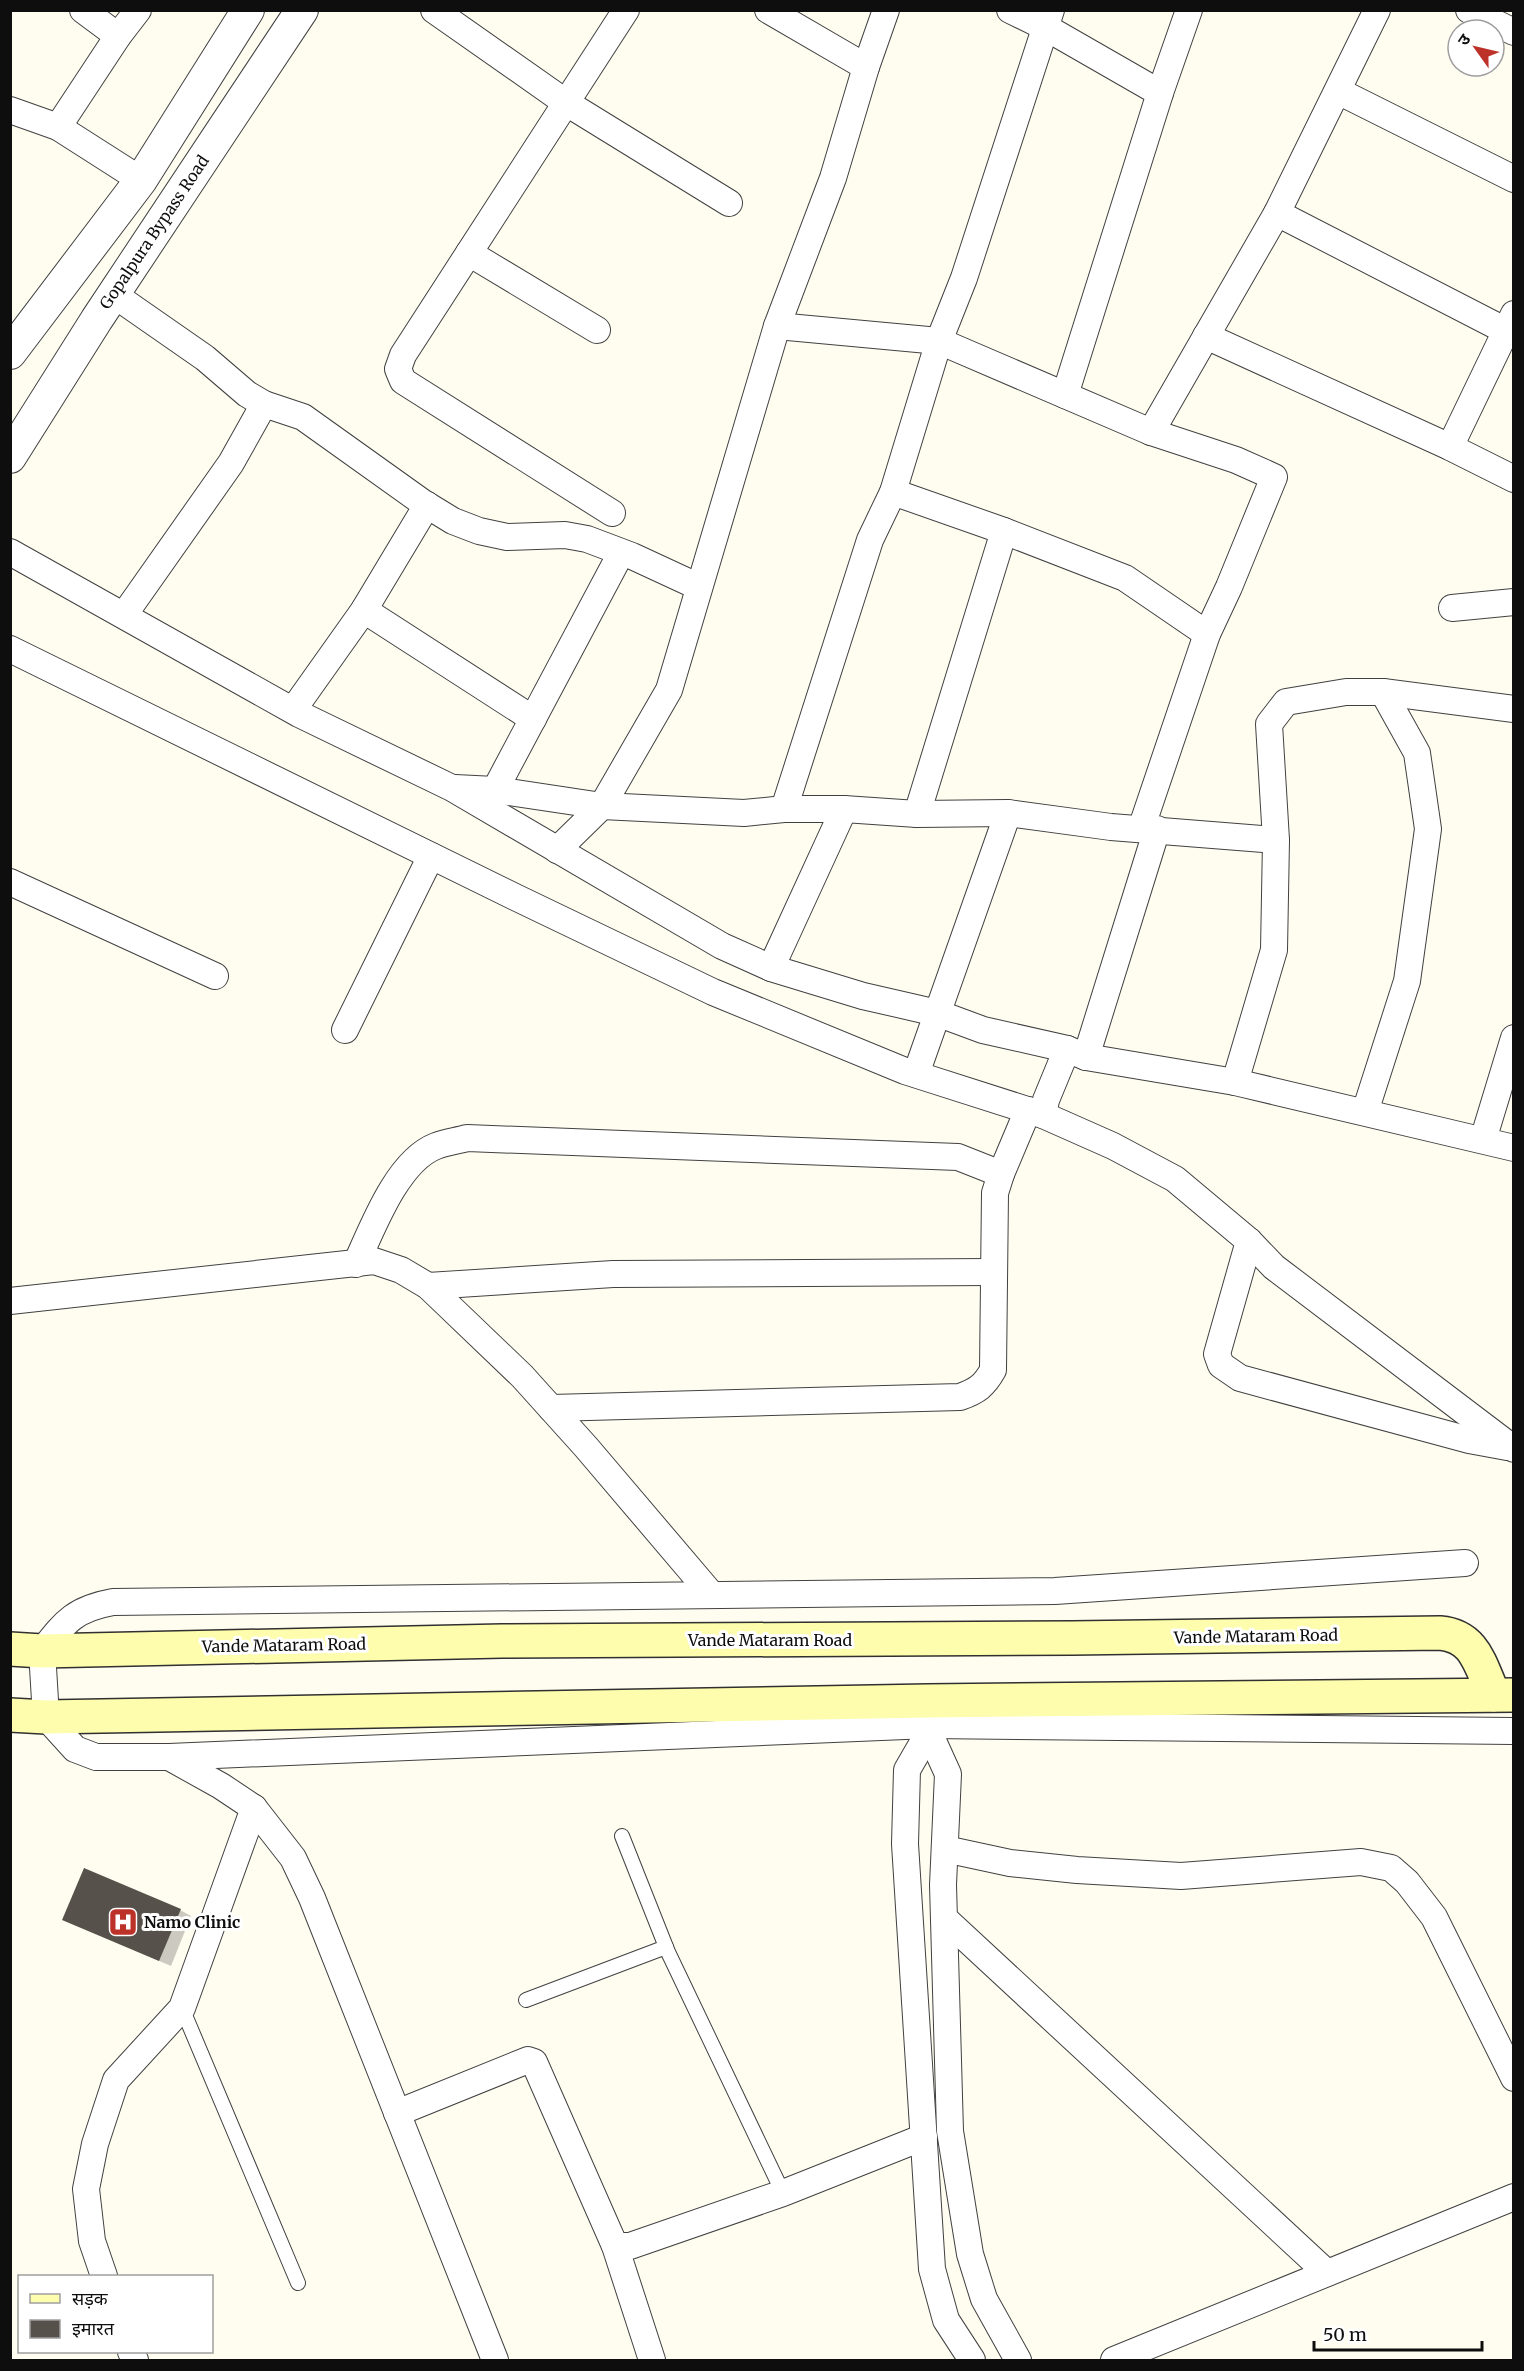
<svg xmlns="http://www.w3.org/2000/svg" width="1524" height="2371" font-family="Merriweather,'Noto Sans Devanagari',serif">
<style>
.shadow{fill:#0003}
.building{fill:#57514b}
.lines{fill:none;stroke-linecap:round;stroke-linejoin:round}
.service-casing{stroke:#414141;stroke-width:16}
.minor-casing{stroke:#414141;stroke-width:28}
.tertiary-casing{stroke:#414141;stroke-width:34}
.secondary-casing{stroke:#303030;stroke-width:36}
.service{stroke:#fff;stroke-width:14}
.minor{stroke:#fff;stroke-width:26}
.tertiary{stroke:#fff;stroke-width:32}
.secondary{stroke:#fdfdad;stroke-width:33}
.labels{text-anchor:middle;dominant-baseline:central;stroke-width:6;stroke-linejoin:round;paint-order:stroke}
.street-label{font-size:16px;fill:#0e0e0e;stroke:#fff}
.poi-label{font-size:16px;font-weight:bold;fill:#0e0e0e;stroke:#fff;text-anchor:start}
</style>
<rect width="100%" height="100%" fill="#fffdf0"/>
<polygon class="shadow" points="180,1910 191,1916 171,1966 64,1920"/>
<polygon class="building" points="84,1868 181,1909 159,1961 62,1920"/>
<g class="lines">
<g class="service-casing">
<g id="service">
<polyline points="622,1836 668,1952 783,2193"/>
<polyline points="526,2000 666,1947"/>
<polyline points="182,2008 298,2283"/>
</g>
</g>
<g class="minor-casing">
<g id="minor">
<polyline points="83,10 118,36"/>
<polyline points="434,10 565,102 729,203"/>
<polyline points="768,10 866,67"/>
<polyline points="1010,10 1045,27 1160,93"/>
<polyline points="1469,10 1514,32"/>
<polyline points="1338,91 1514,179"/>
<polyline points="10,110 58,127 141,180"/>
<polyline points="58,127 118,36 138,10"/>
<polyline points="1277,213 1514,335"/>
<polyline points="469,253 597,330"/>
<polyline points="113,294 205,358 247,394 264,404 303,417 422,502 453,521 479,531 507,537 565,535 587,539 632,556 699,587"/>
<polyline points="777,326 939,341 1151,432 1236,460 1274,477 1229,587 1207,634 1141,829"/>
<polyline points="1206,336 1450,447 1514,479"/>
<polyline points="1065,395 1160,93 1189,10"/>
<polyline points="1151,432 1277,213 1377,10"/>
<polyline points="1450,447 1514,314"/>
<polyline points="893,492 1004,531 917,814"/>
<polyline points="612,513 403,381 398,369 403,355 626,10"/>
<polyline points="1004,531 1125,578 1207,634"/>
<polyline points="10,552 299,714 452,788 722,946 771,968 863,996 937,1013 983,1030 1067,1049 1086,1057 1235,1082 1514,1148"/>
<polyline points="1452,608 1514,602"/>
<polyline points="364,610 533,719"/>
<polyline points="124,615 231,463 264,404"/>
<polyline points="10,649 515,897 713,992 905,1071 1043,1115"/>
<polyline points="293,710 364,610 427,505"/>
<polyline points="455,788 495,790 602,806 744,813 784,809 844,809 917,814 1008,813 1111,827 1276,840"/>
<polyline points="495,790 621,553"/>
<polyline points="784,809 870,540 893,492 939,341 964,278 1051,10"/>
<polyline points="557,850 602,806 669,690 777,326 833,178 866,67 886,10"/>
<polyline points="10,882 215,976"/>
<polyline points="771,968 844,809"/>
<polyline points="345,1030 431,856"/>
<polyline points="1067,1049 1046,1100 1043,1115 1113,1146 1175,1179 1249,1241 1274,1267 1514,1449"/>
<polyline points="1086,1057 1157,829"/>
<polyline points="916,1074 1008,813"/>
<polyline points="1235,1082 1274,950 1276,840 1269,724 1286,702 1346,692 1383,692 1514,709"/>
<polyline points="1365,1112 1407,981 1428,829 1417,753 1383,692"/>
<polyline points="1483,1140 1514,1038"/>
<polyline points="1249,1241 1217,1354 1221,1365 1240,1378 1469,1440 1507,1447"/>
<path d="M356,1264c16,-35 41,-103 80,-118 9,-4 21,-5 31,-8l491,19 43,17"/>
<polyline points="428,1286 613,1274 993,1272"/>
<polyline points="10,1301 374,1261 401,1270 428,1286 522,1376 586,1447 711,1594"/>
<path d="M551,1408l409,-11c17,-6 24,-11 33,-27l2,-177 6,-19 27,-64"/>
<path d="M1465,1563l-410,28 -942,11c-39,7 -48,20 -71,49l4,66 29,32 21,8h73l760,-32 585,6"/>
<polyline points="928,1709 929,1732 948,1774 943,1885 950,2131 970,2254 984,2299 1018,2360"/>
<polyline points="929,1732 907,1770 905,1844 932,2269 946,2320 972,2360"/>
<polyline points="169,1757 221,1786 254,1808 293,1858 312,1898 495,2360"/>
<polyline points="945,1849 1010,1863 1077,1870 1181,1876 1361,1862 1391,1868 1407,1882 1434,1917 1514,2078"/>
<polyline points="945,1919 1327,2273"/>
<polyline points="397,2113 528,2060 534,2062 615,2246 630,2246 783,2193 924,2137"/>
<polyline points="615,2246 652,2360"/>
<polyline points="104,2276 92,2241 86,2189 95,2144 116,2080 182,2008 254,1808"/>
<polyline points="131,2352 135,2360"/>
<polyline points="1114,2360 1514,2197"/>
</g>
</g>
<g class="tertiary-casing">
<g id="tertiary">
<polyline points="10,353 141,180 248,10"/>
<polyline points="10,457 97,319 302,10"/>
</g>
</g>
<g class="secondary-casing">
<g id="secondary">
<path d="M10,1649l32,2 460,-10 570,-3 368,-5c36,3 40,33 54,62"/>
<polyline points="10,1715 46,1717 928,1701 1514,1695"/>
</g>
</g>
<use href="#service" class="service"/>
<use href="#minor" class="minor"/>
<use href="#tertiary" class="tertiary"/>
<use href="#secondary" class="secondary"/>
</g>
<defs>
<g id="hospital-square" transform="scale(1.5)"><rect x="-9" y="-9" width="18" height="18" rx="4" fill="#bc3229" stroke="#fff"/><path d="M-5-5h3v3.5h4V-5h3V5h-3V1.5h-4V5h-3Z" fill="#fff"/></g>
</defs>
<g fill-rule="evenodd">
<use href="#hospital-square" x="123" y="1922"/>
</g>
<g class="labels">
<g class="street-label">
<text transform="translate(154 232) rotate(-56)">Gopalpura Bypass Road</text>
<text transform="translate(1256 1636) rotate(-1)">Vande Mataram Road</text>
<text x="770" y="1640">Vande Mataram Road</text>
<text transform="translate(284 1645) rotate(-1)">Vande Mataram Road</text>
</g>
<g class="poi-label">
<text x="144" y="1922">Namo Clinic</text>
</g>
</g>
<rect width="1524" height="2371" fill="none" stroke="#0e0e0e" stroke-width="24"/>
<rect x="18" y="2275" width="195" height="78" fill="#ffffff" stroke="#9f9f9f" stroke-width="1.5"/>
<rect x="30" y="2294" width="30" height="9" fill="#fdfdad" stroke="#9f9f9f" stroke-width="1.5"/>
<text x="72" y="2305" font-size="18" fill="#0e0e0e">सड़क</text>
<rect x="30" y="2320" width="30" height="18" fill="#57514b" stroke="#9f9f9f" stroke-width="1.5"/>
<text x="72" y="2335" font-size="18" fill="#0e0e0e">इमारत</text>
<g transform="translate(1476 48) rotate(304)"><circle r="28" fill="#ffffff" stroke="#9f9f9f" stroke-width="1.5"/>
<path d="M0-4.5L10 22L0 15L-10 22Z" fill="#bc3229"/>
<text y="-9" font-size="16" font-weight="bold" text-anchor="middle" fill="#0e0e0e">उ</text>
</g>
<path d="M1314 2341v9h168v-9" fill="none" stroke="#0e0e0e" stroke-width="3"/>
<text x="1323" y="2341" font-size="18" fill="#0e0e0e" stroke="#ffffff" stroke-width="4.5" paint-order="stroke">50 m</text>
</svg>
